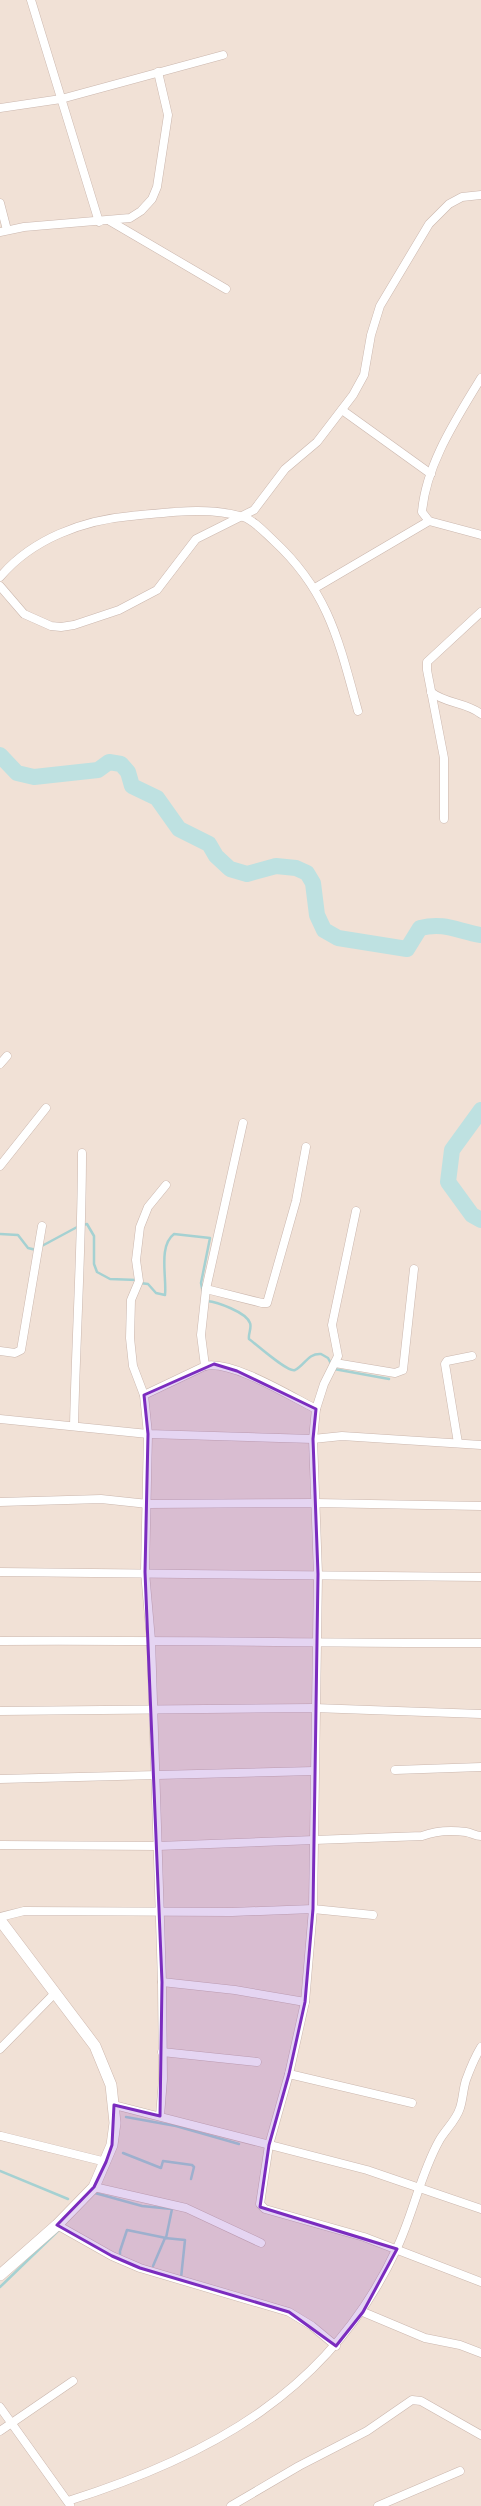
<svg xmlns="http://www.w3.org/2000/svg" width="481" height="2506" font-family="'Alegreya Sans',sans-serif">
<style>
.residential{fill:#f1e1d6}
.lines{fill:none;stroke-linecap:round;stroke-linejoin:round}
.stream{stroke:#a5d1d2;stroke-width:2.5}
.river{stroke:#bee1e1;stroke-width:16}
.street-casing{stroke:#cbb7ae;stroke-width:9}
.secondary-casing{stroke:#cfb9af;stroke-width:12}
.street{stroke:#fff;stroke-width:8}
.secondary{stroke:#fff;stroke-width:11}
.marked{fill:#7b2cbf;fill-opacity:0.2;stroke:#7b2cbf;stroke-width:3;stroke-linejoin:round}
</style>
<rect width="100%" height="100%" fill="#faf0e7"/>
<rect class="residential" x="0" y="0" width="481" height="2506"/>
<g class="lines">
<g class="stream">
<polyline points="0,1234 18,1235 28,1248 36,1250"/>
<polyline points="40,1247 79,1226 87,1224 94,1236 94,1264 97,1272 110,1279 137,1280"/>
<path d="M140,1283l8,1 8,9 9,2c2,-17 -7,-49 9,-61l36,4 -9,45 2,10"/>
<path d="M207,1301c10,1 39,11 43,22 2,5 -2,11 -1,16 7,5 39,34 46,31 10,-5 13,-17 26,-16l7,4 6,11 55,10"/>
<polyline points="126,2117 176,2126 239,2144"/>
<polyline points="123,2153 161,2168 163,2161 192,2165 194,2167 191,2179"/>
<polyline points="0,2171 68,2199"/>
<polyline points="95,2193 142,2206 172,2209 166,2238 127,2230 120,2251 120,2257"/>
<polyline points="153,2266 165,2238 185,2240 181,2278"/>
<polyline points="0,2287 60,2229"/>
</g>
<g class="river">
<path d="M0,755l17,18 17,4 64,-7 11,-8 12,2 7,8 4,14 25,12 22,31 30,15 7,12 14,13 17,5 29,-8 20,2 11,5 6,10 4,32 7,15 14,8 69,11 13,-21c25,-6 37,3 61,7"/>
<polyline points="481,1110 452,1150 448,1182 472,1215 481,1220"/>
</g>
<g class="street-casing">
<g id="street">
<polyline points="31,0 99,222"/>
<polyline points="0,108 61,99 223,55"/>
<polyline points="0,203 7,230"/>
<polyline points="110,221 226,289"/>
<polyline points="0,232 24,227 130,218 141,211 152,199 157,187 168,115 158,72"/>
<path d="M481,378c-24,40 -55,86 -59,134l7,9 52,14"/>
<polyline points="342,410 431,474"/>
<path d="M0,577c32,-38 83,-57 131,-61 35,-3 77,-10 112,1 11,3 22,16 31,24 55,51 65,101 84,170"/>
<polyline points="0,586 24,614 51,626 61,627 74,625 119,610 157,590 196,539 254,510 285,469 317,442 353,395 364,375 371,335 380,306 429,224 449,204 462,197 481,195"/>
<polyline points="315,588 429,521"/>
<path d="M431,692c15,12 35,10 50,22"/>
<polyline points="444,819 444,758 427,670 427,662 481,612"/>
<polyline points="0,1064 7,1056"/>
<polyline points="0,1166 46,1108"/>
<polyline points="356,1211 332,1325 338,1356 324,1384 316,1409 313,1439 318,1574 313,1909 305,2002 289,2074 269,2145 260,2204 265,2209 364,2237 481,2282"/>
<polyline points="206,1289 262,1303 267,1303 296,1201 306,1147"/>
<polyline points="0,1351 15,1353 21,1350 42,1226"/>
<polyline points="335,1363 395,1373 403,1370 414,1269"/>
<polyline points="205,1366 201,1335 206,1289 243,1123"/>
<path d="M144,1395l61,-29c27,-6 85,30 111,43"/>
<polyline points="0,1419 148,1434 313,1439 342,1436 481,1445"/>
<path d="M74,1426c2,-91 8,-182 8,-273"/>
<polyline points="458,1443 445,1364 447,1361 472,1356"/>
<polyline points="0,1502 101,1499 148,1504 316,1503 481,1506"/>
<polyline points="0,1572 481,1577"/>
<path d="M0,1641c160,-1 321,2 481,2"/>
<polyline points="0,1711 314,1708 481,1714"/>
<polyline points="395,1770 481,1767"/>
<polyline points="0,1779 314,1771"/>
<path d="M0,1845l158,1 264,-10c13,-5 30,-6 44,-4 6,1 9,4 15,4"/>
<polyline points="0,1917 24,1911 232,1912 313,1909 373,1915"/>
<polyline points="162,1982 235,1990 305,2002"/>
<polyline points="0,2049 55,1993"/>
<polyline points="162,2052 257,2062"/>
<polyline points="289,2074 412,2103"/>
<polyline points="114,2105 367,2170 481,2209"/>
<polyline points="160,2116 163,2079 162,1982 151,1640 145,1572 148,1434 144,1395 133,1366 130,1338 131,1300 139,1281 136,1260 140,1227 148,1207 166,1185"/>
<polyline points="1,2136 106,2162"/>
<polyline points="94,2187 186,2208 261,2243"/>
<polyline points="57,2225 112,2256 140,2268 289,2312 312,2326 336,2346"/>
<polyline points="363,2312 425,2338 460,2345 481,2353"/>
<polyline points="0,2407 70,2505"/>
<polyline points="0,2431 73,2381"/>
<path d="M68,2501c143,-45 262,-110 328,-251 17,-35 24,-75 43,-109 6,-11 17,-20 21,-33 3,-9 3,-19 6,-28 4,-11 9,-23 15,-33"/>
<polyline points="231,2506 299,2466 367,2431 412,2400 421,2401 481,2435"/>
<polyline points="378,2506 460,2471"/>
</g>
</g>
<g class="secondary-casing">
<polyline id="secondary" points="0,1920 95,2046 111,2085 115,2123 112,2145 94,2187 57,2225 0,2275"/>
</g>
<use href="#street" class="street"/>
<use href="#secondary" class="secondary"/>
</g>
<path class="marked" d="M214,1364l23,7 79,38 -3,30 5,135 -5,335 -8,93 -16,72 -20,71 -9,62 137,42 -34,63 -27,34 -47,-34 -149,-44 -28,-12 -55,-31 37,-38 12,-25 6,-17 2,-40 46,11 2,-134 -17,-410 3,-138 -4,-39z"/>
</svg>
